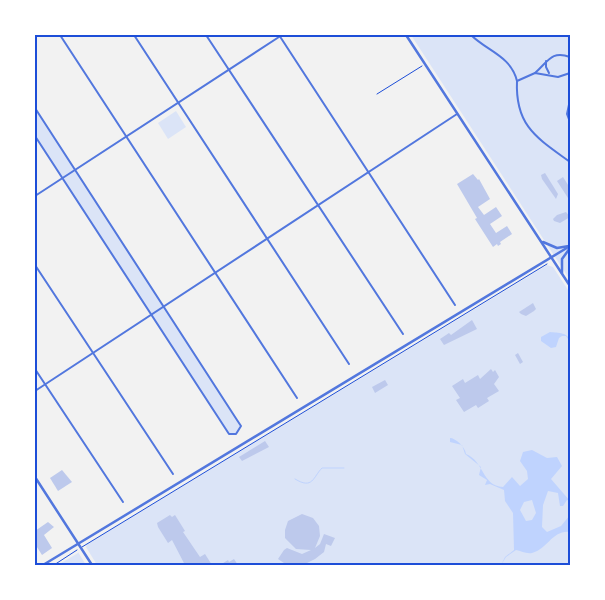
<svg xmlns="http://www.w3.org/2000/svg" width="605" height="600" font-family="Manrope,sans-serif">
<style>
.green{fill:#dbe4f7}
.water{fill:#bfd3fe;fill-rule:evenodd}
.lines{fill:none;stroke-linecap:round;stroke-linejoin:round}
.stream{stroke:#bfd3fe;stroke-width:1}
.building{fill:#bdc9ec}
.path{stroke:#1d4ed8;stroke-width:1}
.pedestrian{stroke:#5277de;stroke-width:2}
.minor{stroke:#5277de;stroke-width:2}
.tertiary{stroke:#5277de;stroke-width:2.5}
.neatline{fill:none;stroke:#1d4ed8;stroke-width:2}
</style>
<rect width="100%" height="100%" fill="#f2f2f2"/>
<g class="green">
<polygon points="411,35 570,35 570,280"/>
<polygon points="35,108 237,420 241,426 236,434 229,434 35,136"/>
<polygon points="176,111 186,127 168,139 158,123"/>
<polygon points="547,265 553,267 570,293 570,565 97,565 86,547 87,544"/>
<polygon points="78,552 86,565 58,565 78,553"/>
</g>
<g class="water">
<path d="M550,332c8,1 19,0 20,10l-4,-6h-4l-3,2 -3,9 -5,1 -10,-7v-4z"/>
<path d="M450,438c5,0 15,8 16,16 18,7 16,32 37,33l9,-10 8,9 8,-7 -1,-8 -7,-10 3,-9 9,-2 15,8 10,-1 5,9 -11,13 19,22 -3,-1 -4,6h-3l-2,-13 -10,-2 -5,14 -1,22 5,5 14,-6 9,-11v17c-18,-2 -22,17 -38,21 -6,1 -11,-2 -16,-3l-10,7 -5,8 4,-8 9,-7 -1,-37 -8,-12 -1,-11 -14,-6 -5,1 2,-5 -8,-5 2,-8 -16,-13 -3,-9 -12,-3zM532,500l4,13 -4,7 -6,1 -6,-11 4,-8z"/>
</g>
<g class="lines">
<path class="stream" d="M295,479c18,11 18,-2 27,-11h22"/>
</g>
<g class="building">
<polygon points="545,173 558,194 556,199 542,179 541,175"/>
<polygon points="473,174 478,180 479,179 490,199 478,207 484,215 496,207 502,216 490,224 496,233 507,226 512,234 500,242 501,244 498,246 497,244 493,247 475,219 477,218 457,184"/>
<polygon points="563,177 570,188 570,196 568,198 557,181"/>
<polygon points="566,212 570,217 560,223 554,221 553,219 557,215"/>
<polygon points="533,303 536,309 534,311 526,316 521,314 519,312"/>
<polygon points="472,320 477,329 444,345 440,339 449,333 451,335"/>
<polygon points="518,353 523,362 520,364 515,355"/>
<polygon points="491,369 493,372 495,370 499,377 494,384 499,391 487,398 489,401 478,408 476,405 464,412 456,400 460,398 452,386 463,379 465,383 478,375 480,379"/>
<polygon points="385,380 388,385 375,393 372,387"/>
<polygon points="265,441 269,447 242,461 239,457"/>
<polygon points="62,470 72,482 58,491 50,478"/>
<polygon points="302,514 313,518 319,526 320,536 315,548 320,544 324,534 335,538 331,546 326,544 324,552 315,559 303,565 287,565 278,559 284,550 287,548 302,554 311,550 296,549 285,538 285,530 288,521"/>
<polygon points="170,515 172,517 175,515 185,531 183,532 200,557 205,554 212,565 185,565 172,540 168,543 158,527 157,523"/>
<polygon points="48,522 54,527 44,535 52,548 42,555 35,544 35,531"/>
<polygon points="234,559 238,565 220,565 228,560 229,562"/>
</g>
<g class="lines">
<g class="path">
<polyline points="377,94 422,66"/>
<polyline points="82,547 547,264"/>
<polyline points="54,565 77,550"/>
</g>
<path class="pedestrian" d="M471,35c16,16 40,21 46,46"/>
<g class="minor">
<polyline points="60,35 297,398"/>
<polyline points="134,35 349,364"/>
<polyline points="206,35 403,334"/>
<polyline points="279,35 455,305"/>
<polyline points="546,61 546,67 549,73"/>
<path d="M535,73c13,-11 16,-23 35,-16"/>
<path d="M570,73l-12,4 -23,-4 -18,8c-2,45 20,57 53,81"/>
<polyline points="570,100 567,114 570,122"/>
<polyline points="35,108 237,420 241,426 236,434 229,434 35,136"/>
<polyline points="35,196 282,35"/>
<polyline points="35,265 173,474"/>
<polyline points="35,369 123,502"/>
<polyline points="35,391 457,114"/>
</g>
<g class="tertiary">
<polyline points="406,35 570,286"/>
<polyline points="543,242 557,248 569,246"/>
<polyline points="562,273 562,259 570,248"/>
<polyline points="35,477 92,565"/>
<polyline points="43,565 570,246"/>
</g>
</g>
<rect width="605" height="600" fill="none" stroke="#ffffff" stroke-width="72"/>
<rect x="36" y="36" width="533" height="528" class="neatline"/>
</svg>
